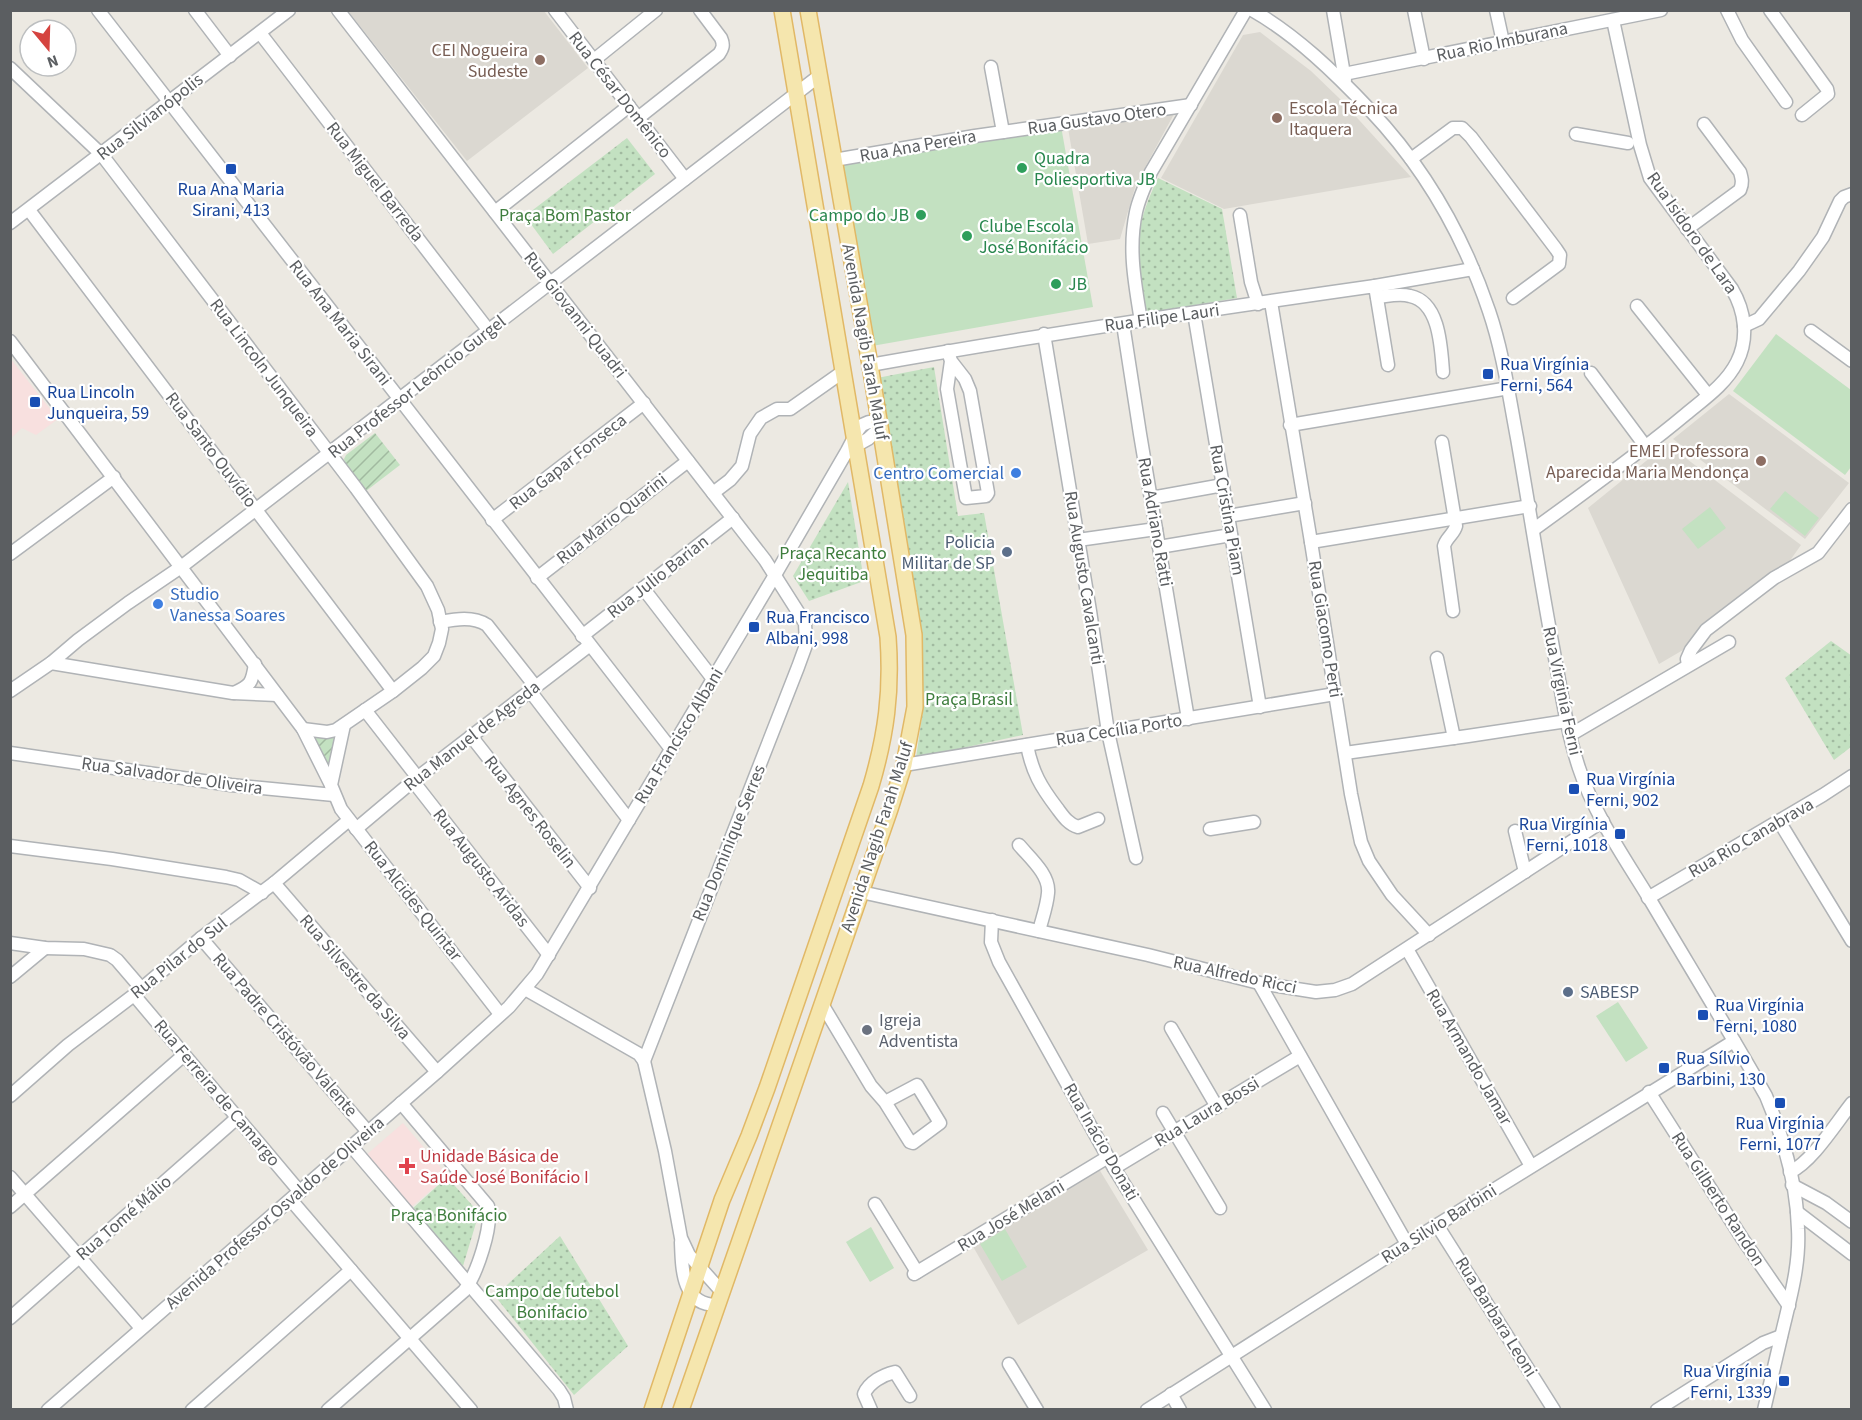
<svg xmlns="http://www.w3.org/2000/svg" width="1862" height="1420" font-family="'Source Sans 3',sans-serif">
<style>
.education{fill:#dbd8d1}
.medical{fill:#f8e0df}
.park{fill:url(#park-dots)}
.garden{fill:url(#garden-furrows)}
.pitch{fill:#c3e1c1}
.lines{fill:none;stroke-linecap:round;stroke-linejoin:round}
.minor-casing{stroke:#b0b3b6;stroke-width:15}
.major-casing{stroke:#e1b866;stroke-width:18}
.minor{stroke:#fff;stroke-width:12}
.major{stroke:#f5e6ae;stroke-width:15}
.education-dot{fill:#8d6e63;stroke:#fff;stroke-width:2}
.leisure-dot{fill:#2e9e5b;stroke:#fff;stroke-width:2}
.transit-dot{fill:#1a4fb4;stroke:#fff;stroke-width:2}
.shop-dot{fill:#3f7fe0;stroke:#fff;stroke-width:2}
.service-dot{fill:#5c6f8a;stroke:#fff;stroke-width:2}
.worship-dot{fill:#6b7280;stroke:#fff;stroke-width:2}
.health-dot{fill:#e0444e;stroke:#fff;stroke-width:2}
.labels{text-anchor:middle;dominant-baseline:central;stroke-width:4.5;stroke-linejoin:round;paint-order:stroke}
.street-label{font-size:18px;fill:#5b5e61;stroke:#fff}
.education-label{font-size:18px;fill:#785e54;stroke:#fff;text-anchor:end}
.leisure-label{font-size:18px;fill:#27864d;stroke:#fff;text-anchor:start}
.transit-label{font-size:18px;fill:#164399;stroke:#fff;text-anchor:start}
.park-label{font-size:18px;fill:#3e7d3d;stroke:#fff}
.shop-label{font-size:18px;fill:#366cbe;stroke:#fff;text-anchor:end}
.service-label{font-size:18px;fill:#4e5e75;stroke:#fff;text-anchor:end}
.worship-label{font-size:18px;fill:#5b616d;stroke:#fff;text-anchor:start}
.health-label{font-size:18px;fill:#be3a42;stroke:#fff;text-anchor:start}
</style>
<defs>
<pattern id="park-dots" width="8" height="8" patternUnits="userSpaceOnUse" patternTransform="scale(1.5)"><rect width="8" height="8" fill="#c3e1c1"/><path d="M2 2h.1M6 6h.1" fill="none" stroke="#a1baa0" stroke-width="1.8" stroke-linecap="round"/></pattern>
<pattern id="garden-furrows" width="10" height="10" patternUnits="userSpaceOnUse" patternTransform="scale(1.5)"><rect width="10" height="10" fill="#c3e1c1"/><path d="M-1 1l2-2M0 10L10 0M9 11l2-2" fill="none" stroke="#a1baa0"/></pattern>
</defs>
<rect width="100%" height="100%" fill="#ece9e2"/>
<g class="education">
<polygon points="348,11 544,11 588,68 467,161"/>
<polygon points="1260,32 1311,71 1339,98 1411,177 1224,209 1161,178 1243,35"/>
<polygon points="1174,114 1136,184 1120,239 1088,244 1068,128"/>
<polygon points="1729,394 1849,483 1805,539 1673,439"/>
<polygon points="1667,444 1801,545 1784,569 1698,634 1683,650 1659,664 1588,508"/>
<polygon points="1099,1169 1148,1250 1018,1325 971,1243"/>
</g>
<g class="medical">
<polygon points="10,358 58,419 36,435 22,428 11,438"/>
<polygon points="403,1123 448,1176 410,1208 365,1156"/>
</g>
<g class="park">
<polygon points="627,138 655,174 553,254 525,216"/>
<path d="M1158,178l64,31 15,89 -89,15c-5,-10 -6,-20 -8,-32 -6,-42 0,-65 18,-103z"/>
<polygon points="934,367 958,516 984,513 1023,735 916,758 923,710 923,661 919,623 877,378"/>
<polygon points="848,482 864,581 809,601 793,576"/>
<polygon points="1831,641 1852,656 1851,747 1834,760 1785,678"/>
<polygon points="447,1177 479,1213 463,1266 412,1209"/>
<polygon points="560,1236 628,1346 574,1395 495,1296"/>
</g>
<g class="garden">
<polygon points="375,433 400,465 366,491 345,463 344,459 346,455"/>
<polygon points="342,729 330,771 306,732"/>
</g>
<g class="pitch">
<polygon points="1061,126 1093,307 872,346 841,165"/>
<polygon points="1776,334 1851,390 1851,467 1845,475 1733,391"/>
<polygon points="1785,491 1819,518 1805,536 1770,509"/>
<polygon points="1710,507 1726,528 1698,549 1682,529"/>
<polygon points="1618,1002 1648,1048 1626,1062 1596,1016"/>
<polygon points="871,1227 894,1268 870,1282 846,1242"/>
<polygon points="1005,1229 1027,1267 1002,1281 980,1244"/>
</g>
<g class="lines">
<g class="minor-casing">
<g id="minor">
<polyline points="98,10 671,749"/>
<polyline points="195,10 230,56"/>
<polyline points="338,10 765,560 805,623 806,645 798,667 644,1061"/>
<polyline points="555,10 685,179"/>
<path d="M1252,10c44,25 83,63 118,100 54,57 94,127 119,201 14,41 20,85 28,127 13,74 24,147 38,220 7,37 12,74 24,110 15,46 45,89 70,130 39,66 79,131 117,198 17,41 31,88 32,133 2,36 -8,70 -16,104 -6,26 -12,51 -18,77"/>
<polyline points="1333,10 1345,80"/>
<polyline points="1414,10 1424,59"/>
<polyline points="1496,10 1503,42"/>
<polyline points="1727,10 1742,40 1786,102"/>
<polyline points="1770,10 1827,89 1828,94 1802,115"/>
<polyline points="260,33 489,331"/>
<polyline points="594,60 656,10"/>
<polyline points="991,67 1003,132"/>
<polyline points="10,68 102,155 356,488 427,586 438,610 442,629 439,643 434,656 422,668 393,691 336,730 327,732 303,729"/>
<polyline points="1344,74 1661,10"/>
<path d="M638,118l81,-64c4,-6 5,-9 2,-16l-21,-28"/>
<polyline points="1576,134 1628,143"/>
<polyline points="1411,159 1453,128 1462,128 1471,137 1556,249 1560,255 1559,264 1513,298"/>
<polyline points="834,160 975,136 1191,105"/>
<polyline points="29,210 393,691"/>
<polyline points="495,212 629,106"/>
<polyline points="1240,215 1251,282 1258,304"/>
<polyline points="10,223 289,10"/>
<path d="M1687,229l53,-39c3,-7 2,-11 0,-18l-36,-48"/>
<polyline points="1375,286 1473,269"/>
<path d="M1377,297c11,-1 23,-4 33,-1 30,6 31,52 33,76"/>
<polyline points="1271,302 1311,542 1351,794 1361,842 1369,861 1392,895 1429,935"/>
<polyline points="1637,306 1708,395"/>
<polyline points="1194,313 1260,707"/>
<path d="M1141,321c-6,-37 -13,-72 -5,-109 3,-14 9,-27 15,-40l95,-162"/>
<polyline points="1123,324 1140,434 1188,719"/>
<polyline points="1744,326 1759,319 1799,271 1823,237 1840,201 1844,197 1852,194"/>
<polyline points="1811,331 1852,361"/>
<polyline points="1044,334 1090,611 1108,732 1136,858"/>
<polyline points="10,341 303,729 331,785"/>
<polyline points="948,351 951,361 947,389 966,498 986,496 988,493 970,391 965,379 951,361"/>
<path d="M870,365c168,-30 336,-55 505,-79l13,79"/>
<polyline points="1591,373 1646,447"/>
<polyline points="1290,425 1509,388"/>
<path d="M1442,442l14,84c-2,8 -10,12 -12,20l9,65"/>
<polyline points="850,449 868,439 880,428"/>
<polyline points="713,493 730,480 742,466 750,434 761,418 777,409 790,409 844,371"/>
<polyline points="1151,498 1223,485"/>
<polyline points="1228,516 1305,503"/>
<polyline points="492,520 644,403"/>
<path d="M1533,530c52,-38 104,-75 153,-116 18,-15 40,-30 51,-52 12,-24 8,-51 -5,-73l-82,-111 -10,-33 -27,-125"/>
<polyline points="1078,540 1156,529"/>
<polyline points="1311,542 1530,506"/>
<polyline points="1159,547 1231,535"/>
<polyline points="10,554 114,477"/>
<polyline points="537,578 688,461"/>
<polyline points="643,588 713,679"/>
<path d="M440,622c16,-3 33,-6 47,3l48,61"/>
<polyline points="582,636 733,518"/>
<polyline points="1437,658 1454,738"/>
<polyline points="51,663 233,693 277,695"/>
<polyline points="1688,665 1687,659 1691,650 1706,630 1774,578 1818,553 1852,509"/>
<polyline points="10,691 51,663 78,640 128,603 181,567 819,76"/>
<polyline points="530,691 629,820"/>
<path d="M234,693c17,-8 18,-10 21,-29"/>
<polyline points="365,710 418,778"/>
<polyline points="344,725 331,785 341,809 500,1014"/>
<polyline points="1570,735 1729,642"/>
<polyline points="471,736 590,888"/>
<path d="M1027,745c5,27 14,42 30,63 6,8 11,16 21,19l20,-8"/>
<polyline points="10,753 231,785 334,795"/>
<polyline points="1345,753 1468,736 1567,721"/>
<polyline points="904,765 1335,694"/>
<polyline points="413,781 549,955"/>
<polyline points="1779,821 1852,941"/>
<polyline points="356,829 413,781 590,645"/>
<polyline points="1210,829 1254,822"/>
<polyline points="1515,831 1525,872"/>
<path d="M1019,845c11,13 31,30 29,48 -1,13 -6,26 -9,38"/>
<polyline points="10,846 112,859 226,877 239,880 262,893"/>
<polyline points="274,883 437,1072"/>
<polyline points="861,892 1148,955 1259,983 1316,992 1335,990 1352,984 1603,821"/>
<polyline points="1648,898 1823,795 1852,776"/>
<polyline points="992,920 991,942 999,962 1114,1168 1265,1410"/>
<polyline points="201,938 368,1132"/>
<polyline points="10,943 45,948 84,949 110,955 117,960 141,988"/>
<polyline points="1407,949 1531,1166"/>
<polyline points="10,977 45,948"/>
<polyline points="1259,983 1407,1244"/>
<polyline points="525,989 639,1054 644,1061 665,1151 681,1238 689,1255 722,1292"/>
<polyline points="134,995 300,1192"/>
<polyline points="822,1004 871,1086 885,1102 910,1142 913,1143 940,1123 917,1085 885,1102"/>
<polyline points="1171,1028 1217,1107"/>
<polyline points="1649,1092 1742,1238 1789,1306"/>
<polyline points="10,1096 68,1045 134,995 201,938 274,883 349,820"/>
<polyline points="1163,1113 1220,1208"/>
<polyline points="352,1147 559,1390 564,1398 567,1410"/>
<polyline points="1114,1168 1300,1056"/>
<path d="M1790,1172c22,-10 46,-49 62,-69"/>
<polyline points="10,1177 141,1328"/>
<polyline points="1792,1185 1826,1203 1852,1222"/>
<polyline points="291,1200 471,1410"/>
<polyline points="875,1204 917,1272"/>
<polyline points="10,1207 184,1055"/>
<polyline points="1797,1212 1852,1254"/>
<polyline points="1437,1225 1554,1410"/>
<path d="M681,1242c1,28 1,64 37,63"/>
<polyline points="914,1274 1108,1157"/>
<polyline points="10,1318 237,1118"/>
<polyline points="1009,1364 1037,1410"/>
<polyline points="1171,1394 1180,1410"/>
<polyline points="48,1410 437,1072 509,1007 537,974 775,575 847,451 858,430 862,425 869,422 879,422"/>
<polyline points="192,1410 351,1270"/>
<path d="M328,1410l136,-119c13,-17 29,-65 24,-85l-87,-103"/>
<path d="M871,1410l-7,-16c5,-12 19,-19 31,-22l15,24"/>
<polyline points="1147,1410 1437,1225 1734,1041"/>
<polyline points="1657,1410 1763,1343 1781,1336"/>
</g>
</g>
<g class="major-casing">
<g id="major">
<path d="M652,1410l70,-210 27,-64 18,-48 104,-302c15,-51 21,-94 17,-149l-106,-627"/>
<polyline points="681,1410 890,809 904,765 915,707 914,635 870,365 808,10"/>
</g>
</g>
<use href="#minor" class="minor"/>
<use href="#major" class="major"/>
</g>
<g class="education-dot">
<circle cx="540" cy="60" r="6"/>
<circle cx="1277" cy="118" r="6"/>
<circle cx="1761" cy="461" r="6"/>
</g>
<g class="leisure-dot">
<circle cx="1022" cy="168" r="6"/>
<circle cx="921" cy="215" r="6"/>
<circle cx="967" cy="236" r="6"/>
<circle cx="1056" cy="284" r="6"/>
</g>
<g class="transit-dot">
<rect x="225" y="163" width="12" height="12" rx="3"/>
<rect x="1482" y="368" width="12" height="12" rx="3"/>
<rect x="29" y="396" width="12" height="12" rx="3"/>
<rect x="748" y="621" width="12" height="12" rx="3"/>
<rect x="1568" y="783" width="12" height="12" rx="3"/>
<rect x="1614" y="828" width="12" height="12" rx="3"/>
<rect x="1697" y="1009" width="12" height="12" rx="3"/>
<rect x="1658" y="1062" width="12" height="12" rx="3"/>
<rect x="1774" y="1097" width="12" height="12" rx="3"/>
<rect x="1778" y="1375" width="12" height="12" rx="3"/>
</g>
<g class="shop-dot">
<circle cx="1016" cy="473" r="6"/>
<circle cx="158" cy="604" r="6"/>
</g>
<g class="service-dot">
<circle cx="1007" cy="552" r="6"/>
<circle cx="1568" cy="992" r="6"/>
</g>
<circle class="worship-dot" cx="867" cy="1030" r="6"/>
<path class="health-dot" d="M404 1157h6v6h6v6h-6v6h-6v-6h-6v-6h6z"/>
<g class="labels">
<g class="street-label">
<text transform="translate(1502 42) rotate(-12)">Rua Rio Imburana</text>
<text transform="translate(620 95) rotate(52)">Rua César Domênico</text>
<text transform="translate(150 117) rotate(-38)">Rua Silvianópolis</text>
<text transform="translate(1097 119) rotate(-8)">Rua Gustavo Otero</text>
<text transform="translate(918 146) rotate(-10)">Rua Ana Pereira</text>
<text transform="translate(375 182) rotate(52)">Rua Miguel Barreda</text>
<text transform="translate(1692 233) rotate(55)">Rua Isidoro de Lara</text>
<text transform="translate(575 315) rotate(52)">Rua Giovanni Quadri</text>
<text transform="translate(1162 318) rotate(-8)">Rua Filipe Lauri</text>
<text transform="translate(340 323) rotate(52)">Rua Ana Maria Sirani</text>
<text transform="translate(865 342) rotate(80)">Avenida Nagib Farah Maluf</text>
<text transform="translate(264 368) rotate(53)">Rua Lincoln Junqueira</text>
<text transform="translate(417 387) rotate(-38)">Rua Professor Leôncio Gurgel</text>
<text transform="translate(211 450) rotate(53)">Rua Santo Ouvídio</text>
<text transform="translate(568 462) rotate(-38)">Rua Gapar Fonseca</text>
<text transform="translate(1227 510) rotate(80)">Rua Cristina Piam</text>
<text transform="translate(612 519) rotate(-38)">Rua Mario Quarini</text>
<text transform="translate(1155 522) rotate(80)">Rua Adriano Ratti</text>
<text transform="translate(658 577) rotate(-38)">Rua Julio Barian</text>
<text transform="translate(1084 578) rotate(81)">Rua Augusto Cavalcanti</text>
<text transform="translate(1325 629) rotate(81)">Rua Giacomo Perti</text>
<text transform="translate(1562 691) rotate(78)">Rua Virginía Ferni</text>
<text transform="translate(1119 730) rotate(-9)">Rua Cecília Porto</text>
<text transform="translate(472 736) rotate(-38)">Rua Manuel de Agreda</text>
<text transform="translate(679 736) rotate(-59)">Rua Francisco Albani</text>
<text transform="translate(172 776) rotate(8)">Rua Salvador de Oliveira</text>
<text transform="translate(530 812) rotate(52)">Rua Agnes Roselin</text>
<text transform="translate(877 837) rotate(-72)">Avenida Nagib Farah Maluf</text>
<text transform="translate(1751 838) rotate(-30)">Rua Rio Canabrava</text>
<text transform="translate(729 843) rotate(-68)">Rua Dominique Serres</text>
<text transform="translate(481 868) rotate(52)">Rua Augusto Aridas</text>
<text transform="translate(413 901) rotate(52)">Rua Alcides Quintar</text>
<text transform="translate(179 958) rotate(-39)">Rua Pilar do Sul</text>
<text transform="translate(1235 975) rotate(12)">Rua Alfredo Ricci</text>
<text transform="translate(355 977) rotate(49)">Rua Silvestre da Silva</text>
<text transform="translate(285 1035) rotate(49)">Rua Padre Cristóvão Valente</text>
<text transform="translate(1469 1057) rotate(60)">Rua Armando Jamar</text>
<text transform="translate(217 1093) rotate(50)">Rua Ferreira de Camargo</text>
<text transform="translate(1207 1112) rotate(-31)">Rua Laura Bossi</text>
<text transform="translate(1101 1142) rotate(60)">Rua Inácio Donati</text>
<text transform="translate(1718 1199) rotate(57)">Rua Gilberto Randon</text>
<text transform="translate(275 1213) rotate(-41)">Avenida Professor Osvaldo de Oliveira</text>
<text transform="translate(1011 1216) rotate(-31)">Rua José Melani</text>
<text transform="translate(124 1218) rotate(-41)">Rua Tomé Málio</text>
<text transform="translate(1439 1224) rotate(-32)">Rua Silvio Barbini</text>
<text transform="translate(1496 1317) rotate(58)">Rua Barbara Leoni</text>
</g>
<g class="education-label">
<text x="528" y="50">CEI Nogueira<tspan x="528" dy="21">Sudeste</tspan></text>
<text x="1289" y="108" text-anchor="start">Escola Técnica<tspan x="1289" dy="21">Itaquera</tspan></text>
<text x="1749" y="451">EMEI Professora<tspan x="1749" dy="21">Aparecida Maria Mendonça</tspan></text>
</g>
<g class="leisure-label">
<text x="1034" y="158">Quadra<tspan x="1034" dy="21">Poliesportiva JB</tspan></text>
<text x="909" y="215" text-anchor="end">Campo do JB</text>
<text x="979" y="226">Clube Escola<tspan x="979" dy="21">José Bonifácio</tspan></text>
<text x="1068" y="284">JB</text>
</g>
<g class="transit-label">
<text x="231" y="189" text-anchor="middle">Rua Ana Maria<tspan x="231" dy="21">Sirani, 413</tspan></text>
<text x="1500" y="364">Rua Virgínia<tspan x="1500" dy="21">Ferni, 564</tspan></text>
<text x="47" y="392">Rua Lincoln<tspan x="47" dy="21">Junqueira, 59</tspan></text>
<text x="766" y="617">Rua Francisco<tspan x="766" dy="21">Albani, 998</tspan></text>
<text x="1586" y="779">Rua Virgínia<tspan x="1586" dy="21">Ferni, 902</tspan></text>
<text x="1608" y="824" text-anchor="end">Rua Virgínia<tspan x="1608" dy="21">Ferni, 1018</tspan></text>
<text x="1715" y="1005">Rua Virgínia<tspan x="1715" dy="21">Ferni, 1080</tspan></text>
<text x="1676" y="1058">Rua Sílvio<tspan x="1676" dy="21">Barbini, 130</tspan></text>
<text x="1780" y="1123" text-anchor="middle">Rua Virgínia<tspan x="1780" dy="21">Ferni, 1077</tspan></text>
<text x="1772" y="1371" text-anchor="end">Rua Virgínia<tspan x="1772" dy="21">Ferni, 1339</tspan></text>
</g>
<g class="park-label">
<text x="565" y="215">Praça Bom Pastor</text>
<text x="833" y="553">Praça Recanto<tspan x="833" dy="21">Jequitiba</tspan></text>
<text x="969" y="699">Praça Brasil</text>
<text x="449" y="1215">Praça Bonifácio</text>
<text x="552" y="1291">Campo de futebol<tspan x="552" dy="21">Bonifacio</tspan></text>
</g>
<g class="shop-label">
<text x="1004" y="473">Centro Comercial</text>
<text x="170" y="594" text-anchor="start">Studio<tspan x="170" dy="21">Vanessa Soares</tspan></text>
</g>
<g class="service-label">
<text x="995" y="542">Policia<tspan x="995" dy="21">Militar de SP</tspan></text>
<text x="1580" y="992" text-anchor="start">SABESP</text>
</g>
<g class="worship-label">
<text x="879" y="1020">Igreja<tspan x="879" dy="21">Adventista</tspan></text>
</g>
<g class="health-label">
<text x="420" y="1156">Unidade Básica de<tspan x="420" dy="21">Saúde José Bonifácio I</tspan></text>
</g>
</g>
<rect width="1862" height="1420" fill="none" stroke="#5b5e61" stroke-width="24"/>
<g transform="translate(48 48) rotate(161)"><circle r="28" fill="#ffffff" stroke="#bdbfc0" stroke-width="1.5"/>
<path d="M0-4.5L10 22L0 15L-10 22Z" fill="#d5433f"/>
<text y="-9" font-size="16" font-weight="bold" text-anchor="middle" fill="#5b5e61">N</text>
</g>
</svg>
